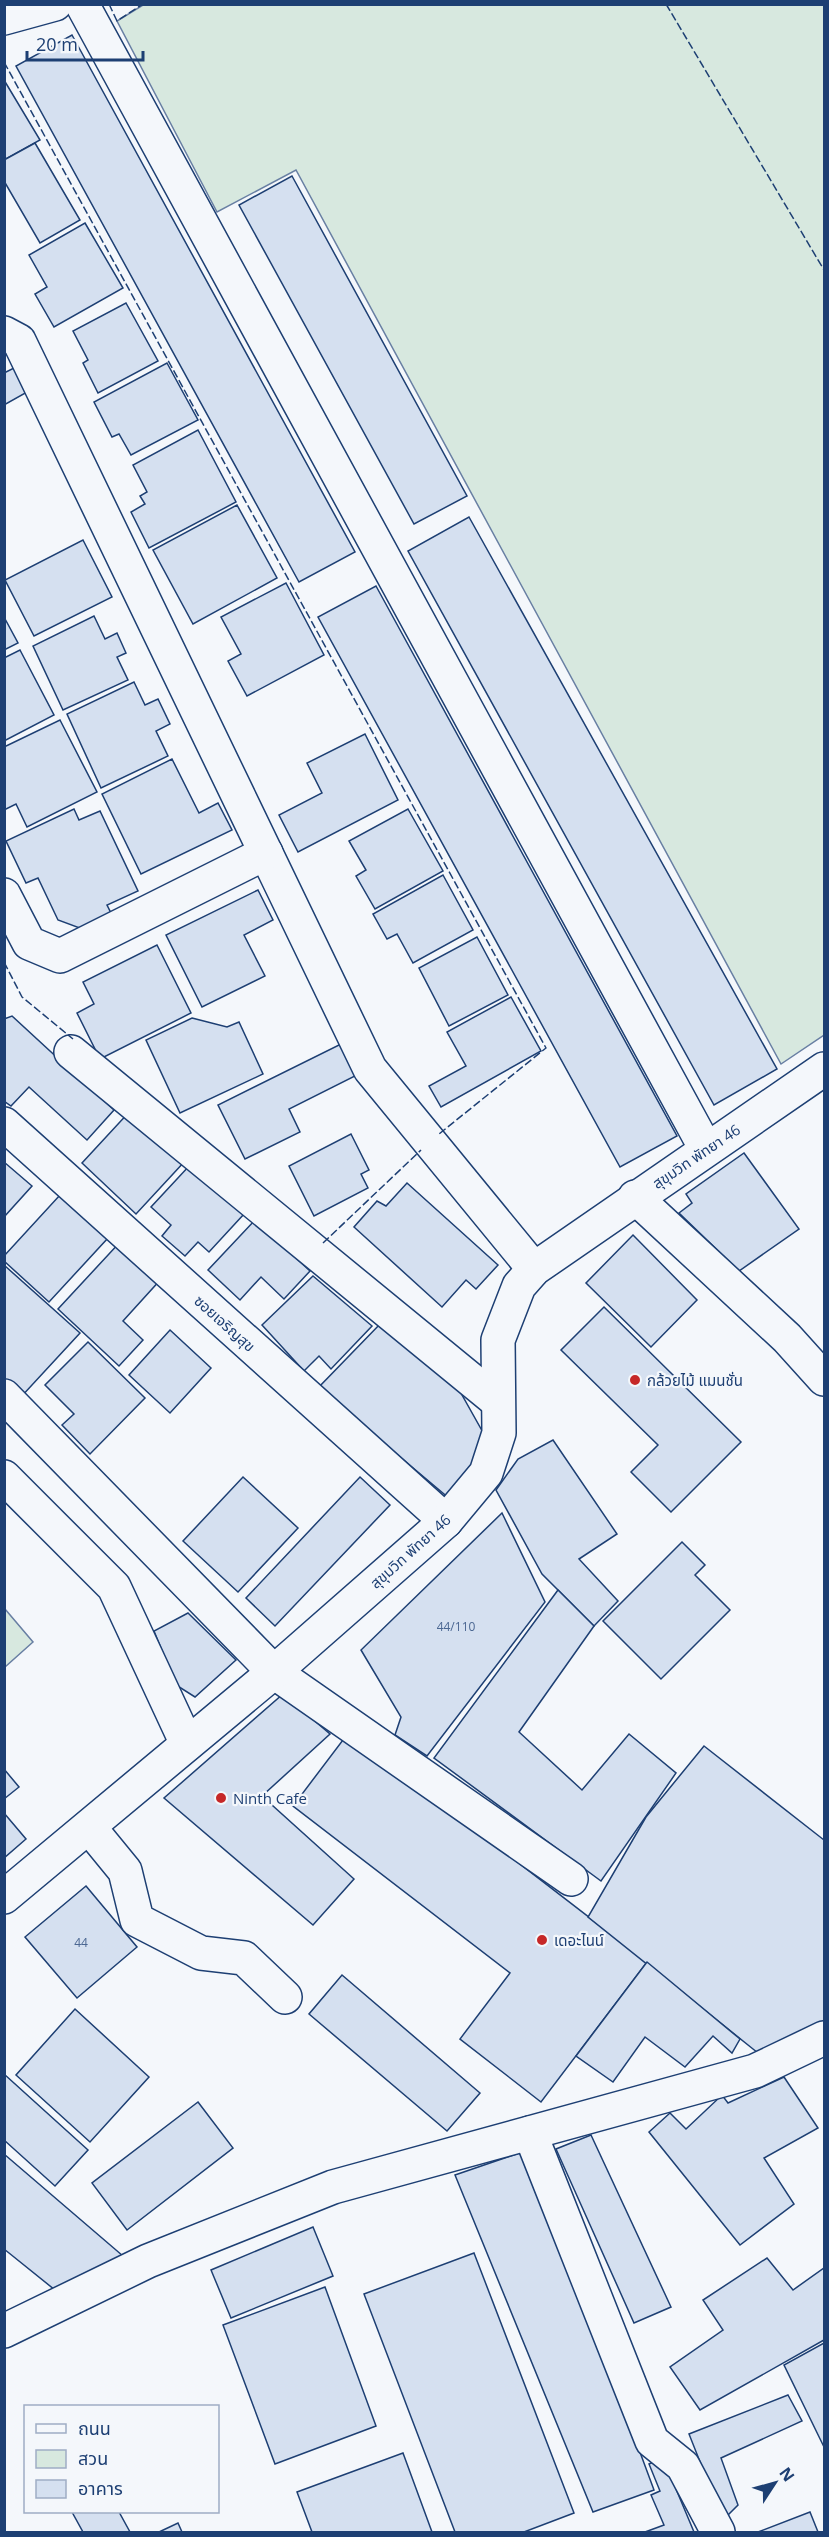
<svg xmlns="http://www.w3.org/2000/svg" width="829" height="2537" font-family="'Open Sans','Noto Sans Thai',sans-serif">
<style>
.green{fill:#d7e8df;stroke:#687fa3;stroke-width:1.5}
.building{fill:#d5e0f0;stroke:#1d3f73;stroke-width:1.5}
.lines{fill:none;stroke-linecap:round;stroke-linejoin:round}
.minor-casing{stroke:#1d3f73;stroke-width:36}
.minor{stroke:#f4f7fb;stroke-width:33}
.fence{stroke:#1d3f73;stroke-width:1.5;stroke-dasharray:8 3;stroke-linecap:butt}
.poi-dot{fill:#c62828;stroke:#f4f7fb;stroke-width:2}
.labels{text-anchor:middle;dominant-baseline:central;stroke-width:4.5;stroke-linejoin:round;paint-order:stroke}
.number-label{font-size:12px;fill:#4b6792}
.street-label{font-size:15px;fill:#1d3f73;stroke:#f4f7fb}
.poi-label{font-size:15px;fill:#1d3f73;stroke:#f4f7fb;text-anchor:start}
</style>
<rect width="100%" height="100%" fill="#f4f7fb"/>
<g class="green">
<polygon points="143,5 824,5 824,1035 781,1064 296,170 217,212 117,21"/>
<polygon points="5,1609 33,1642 5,1667 4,1667"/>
</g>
<g class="building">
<polygon points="72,35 355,552 299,582 16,66"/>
<polygon points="4,80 40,140 4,160"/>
<polygon points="35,143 80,220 40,243 4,181 4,160"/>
<polygon points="292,176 467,496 414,524 239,205"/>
<polygon points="85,223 123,288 54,327 35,294 47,287 29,255"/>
<polygon points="126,303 158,361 98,393 83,363 88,360 73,331"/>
<polygon points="167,363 198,420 131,455 119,434 112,437 94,402"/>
<polygon points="16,367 29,391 4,405 4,373"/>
<polygon points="198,430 236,502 149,548 131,512 145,504 140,496 147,492 133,465"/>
<polygon points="237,505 277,578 193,624 153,550"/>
<polygon points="469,517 777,1069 714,1105 408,551"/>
<polygon points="83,540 112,597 34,636 5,580"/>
<polygon points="286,583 324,655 247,696 228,661 241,654 221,617"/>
<polygon points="376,586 677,1136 620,1167 318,617"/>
<polygon points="94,616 105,639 117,633 126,653 117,657 128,680 63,710 33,646"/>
<polygon points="4,617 18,643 4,650"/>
<polygon points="20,650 54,715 4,741 4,658"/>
<polygon points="134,682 145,705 158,699 170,724 156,731 168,756 101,788 67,714"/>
<polygon points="60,720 97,792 27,827 16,804 4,810 4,747"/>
<polygon points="365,734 398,800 298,852 279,815 322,793 307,763"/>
<polygon points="172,759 199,813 218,803 232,830 141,874 102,794"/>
<polygon points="74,809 79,820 100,811 138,891 107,905 113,917 85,930 58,920 38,878 26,883 6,841"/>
<polygon points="408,809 443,871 375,909 356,876 366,870 349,841"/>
<polygon points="443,875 473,930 413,963 397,934 387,939 373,914"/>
<polygon points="258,890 273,920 244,935 265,976 202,1007 166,935"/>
<polygon points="477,937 508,995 449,1026 419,968"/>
<polygon points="157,945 191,1013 100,1059 77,1013 94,1004 83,982"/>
<polygon points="511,997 541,1051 441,1107 429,1086 466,1066 447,1032"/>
<polygon points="12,1016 114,1110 87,1140 29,1087 11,1106 4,1101 4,1019"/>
<polygon points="192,1018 227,1027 239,1022 263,1074 180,1113 146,1040"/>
<polygon points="341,1044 357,1075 289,1109 300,1132 245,1159 218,1105"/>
<polygon points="131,1110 185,1161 136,1214 82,1163"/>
<polygon points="351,1134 369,1170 361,1174 368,1188 314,1216 289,1166"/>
<polygon points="744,1153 799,1229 739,1271 679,1213 692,1203 686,1194"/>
<polygon points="4,1162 32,1186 4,1217"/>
<polygon points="190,1165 244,1214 209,1252 198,1242 185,1256 162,1236 171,1225 151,1207"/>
<polygon points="407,1183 498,1265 476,1289 466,1280 442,1307 354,1227 377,1201 386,1206"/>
<polygon points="60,1195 108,1238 49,1302 4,1261 4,1256"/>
<polygon points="255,1220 310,1271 284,1299 261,1277 240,1300 208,1270"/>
<polygon points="633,1235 697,1300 651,1347 586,1283"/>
<polygon points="121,1241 162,1278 123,1321 143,1340 119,1366 58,1309"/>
<polygon points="4,1265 80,1333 20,1398 4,1383"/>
<polygon points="313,1276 372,1326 331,1369 319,1356 304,1371 262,1325"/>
<polygon points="604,1307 741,1442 671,1512 631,1472 658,1445 561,1350"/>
<polygon points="382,1322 453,1379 485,1436 464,1484 450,1499 318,1388"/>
<polygon points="170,1330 211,1368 170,1413 129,1375"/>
<polygon points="88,1342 145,1398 90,1454 62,1425 74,1414 45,1385"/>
<polygon points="553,1440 617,1534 579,1559 618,1601 594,1626 542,1574 496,1490 518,1459"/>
<polygon points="243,1477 298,1528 238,1592 183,1541"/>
<polygon points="360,1477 390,1505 275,1626 246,1598"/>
<polygon points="502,1513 545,1602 427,1756 395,1735 401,1717 361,1650"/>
<polygon points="682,1542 705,1565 695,1575 730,1610 661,1679 603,1621"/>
<polygon points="558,1590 594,1626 519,1732 582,1790 629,1734 676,1773 601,1881 434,1758"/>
<polygon points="188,1613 236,1660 195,1697 176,1685 154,1631"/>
<polygon points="283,1694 330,1734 262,1796 354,1879 313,1925 164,1798"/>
<polygon points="349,1732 647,1962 541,2102 460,2039 510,1973 293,1806"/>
<polygon points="704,1746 824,1840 824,2023 758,2053 588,1917 646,1817"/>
<polygon points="4,1769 19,1787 4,1799"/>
<polygon points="4,1813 26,1839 4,1858"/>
<polygon points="86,1886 137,1947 77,1998 25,1937"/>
<polygon points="647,1962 740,2039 732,2053 713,2036 685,2067 645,2037 613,2082 576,2056"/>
<polygon points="342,1975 480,2093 447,2131 309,2014"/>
<polygon points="75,2009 149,2077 90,2142 16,2075"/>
<polygon points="4,2074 88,2150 55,2186 4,2140"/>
<polygon points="784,2077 818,2128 764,2158 794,2204 740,2245 649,2132 670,2113 686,2129 722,2095 728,2103"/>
<polygon points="198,2102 233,2148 127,2230 92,2183"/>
<polygon points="591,2135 671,2307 634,2323 556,2149"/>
<polygon points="528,2150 654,2490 593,2512 455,2175"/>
<polygon points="4,2154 123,2256 55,2290 4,2249"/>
<polygon points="313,2227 333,2276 231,2318 211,2270"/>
<polygon points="474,2253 574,2513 524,2532 455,2532 364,2294"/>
<polygon points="767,2258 793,2290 824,2268 824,2340 700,2410 670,2367 723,2330 703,2300"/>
<polygon points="325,2287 376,2426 275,2464 223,2325"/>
<polygon points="824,2343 824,2447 784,2365"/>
<polygon points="788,2395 802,2421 721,2458 738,2505 723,2520 689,2434"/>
<polygon points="403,2453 432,2532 312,2532 297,2492"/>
<polygon points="663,2458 694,2532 645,2532 664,2525 651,2495 660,2491 649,2464"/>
<polygon points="72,2512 119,2512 130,2532 83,2532"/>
<polygon points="810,2512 818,2532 758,2532"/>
<polygon points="178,2523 182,2532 159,2532"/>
</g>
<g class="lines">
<g class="minor-casing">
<g id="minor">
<polyline points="82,4 706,1149"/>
<polyline points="4,18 55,4"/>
<polyline points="4,333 19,341 370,1069 534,1269"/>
<polyline points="4,895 29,943 60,956 266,853"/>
<polyline points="71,1052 497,1401"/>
<polyline points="4,1124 446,1521"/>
<polyline points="635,1197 787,1338 824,1379"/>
<polyline points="4,1396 274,1672 571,1879"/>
<polyline points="4,1477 114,1587 187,1744"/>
<polyline points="89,1827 125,1871 137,1920 201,1953 244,1958 285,1997"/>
<polyline points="4,1897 274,1672 446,1521 486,1473 499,1433 498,1340 519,1286 534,1269 824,1069"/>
<polyline points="530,2133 652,2441 683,2466 718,2532"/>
<polyline points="4,2331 148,2261 333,2187 755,2071 824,2038"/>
</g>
</g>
<use href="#minor" class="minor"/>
<g class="fence">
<polyline points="109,4 117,21 143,4"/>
<polyline points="666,4 824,270"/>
<polyline points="4,62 546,1048 439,1134"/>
<polyline points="4,962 22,997 73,1039"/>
<polyline points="323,1243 421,1150"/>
</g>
</g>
<g class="poi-dot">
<circle cx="635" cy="1380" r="6"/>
<circle cx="221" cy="1798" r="6"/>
<circle cx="542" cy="1940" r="6"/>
</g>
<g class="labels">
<g class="number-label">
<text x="456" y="1626">44/110</text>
<text x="81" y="1942">44</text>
</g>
<g class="street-label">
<text transform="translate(696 1156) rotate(-34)">สุขุมวิท พัทยา 46</text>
<text transform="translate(225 1323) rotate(42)">ซอยเจริญสุข</text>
<text transform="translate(410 1551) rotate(-42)">สุขุมวิท พัทยา 46</text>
</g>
<g class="poi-label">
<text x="647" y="1380">กล้วยไม้ แมนชั่น</text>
<text x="233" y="1798">Ninth Cafe</text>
<text x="554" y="1940">เดอะไนน์</text>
</g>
</g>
<rect width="829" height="2537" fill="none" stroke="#1d3f73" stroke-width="12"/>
<rect x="24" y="2405" width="195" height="108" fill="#f4f7fb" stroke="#9eadc5" stroke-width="1.5"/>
<rect x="36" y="2424" width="30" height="9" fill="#f4f7fb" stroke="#9eadc5" stroke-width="1.5"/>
<text x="78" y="2435" font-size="18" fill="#1d3f73">ถนน</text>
<rect x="36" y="2450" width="30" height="18" fill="#d7e8df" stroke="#9eadc5" stroke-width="1.5"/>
<text x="78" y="2465" font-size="18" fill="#1d3f73">สวน</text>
<rect x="36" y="2480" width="30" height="18" fill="#d5e0f0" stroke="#9eadc5" stroke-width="1.5"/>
<text x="78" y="2495" font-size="18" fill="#1d3f73">อาคาร</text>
<g transform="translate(775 2483) rotate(54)" stroke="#f4f7fb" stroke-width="4.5" paint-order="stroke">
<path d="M0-4.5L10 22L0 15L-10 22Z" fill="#1d3f73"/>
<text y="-9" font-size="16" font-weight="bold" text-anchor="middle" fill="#1d3f73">N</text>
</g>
<path d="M27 51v9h116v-9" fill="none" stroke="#1d3f73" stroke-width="3"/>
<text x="36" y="51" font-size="18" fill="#1d3f73" stroke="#f4f7fb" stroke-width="4.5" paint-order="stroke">20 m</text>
</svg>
